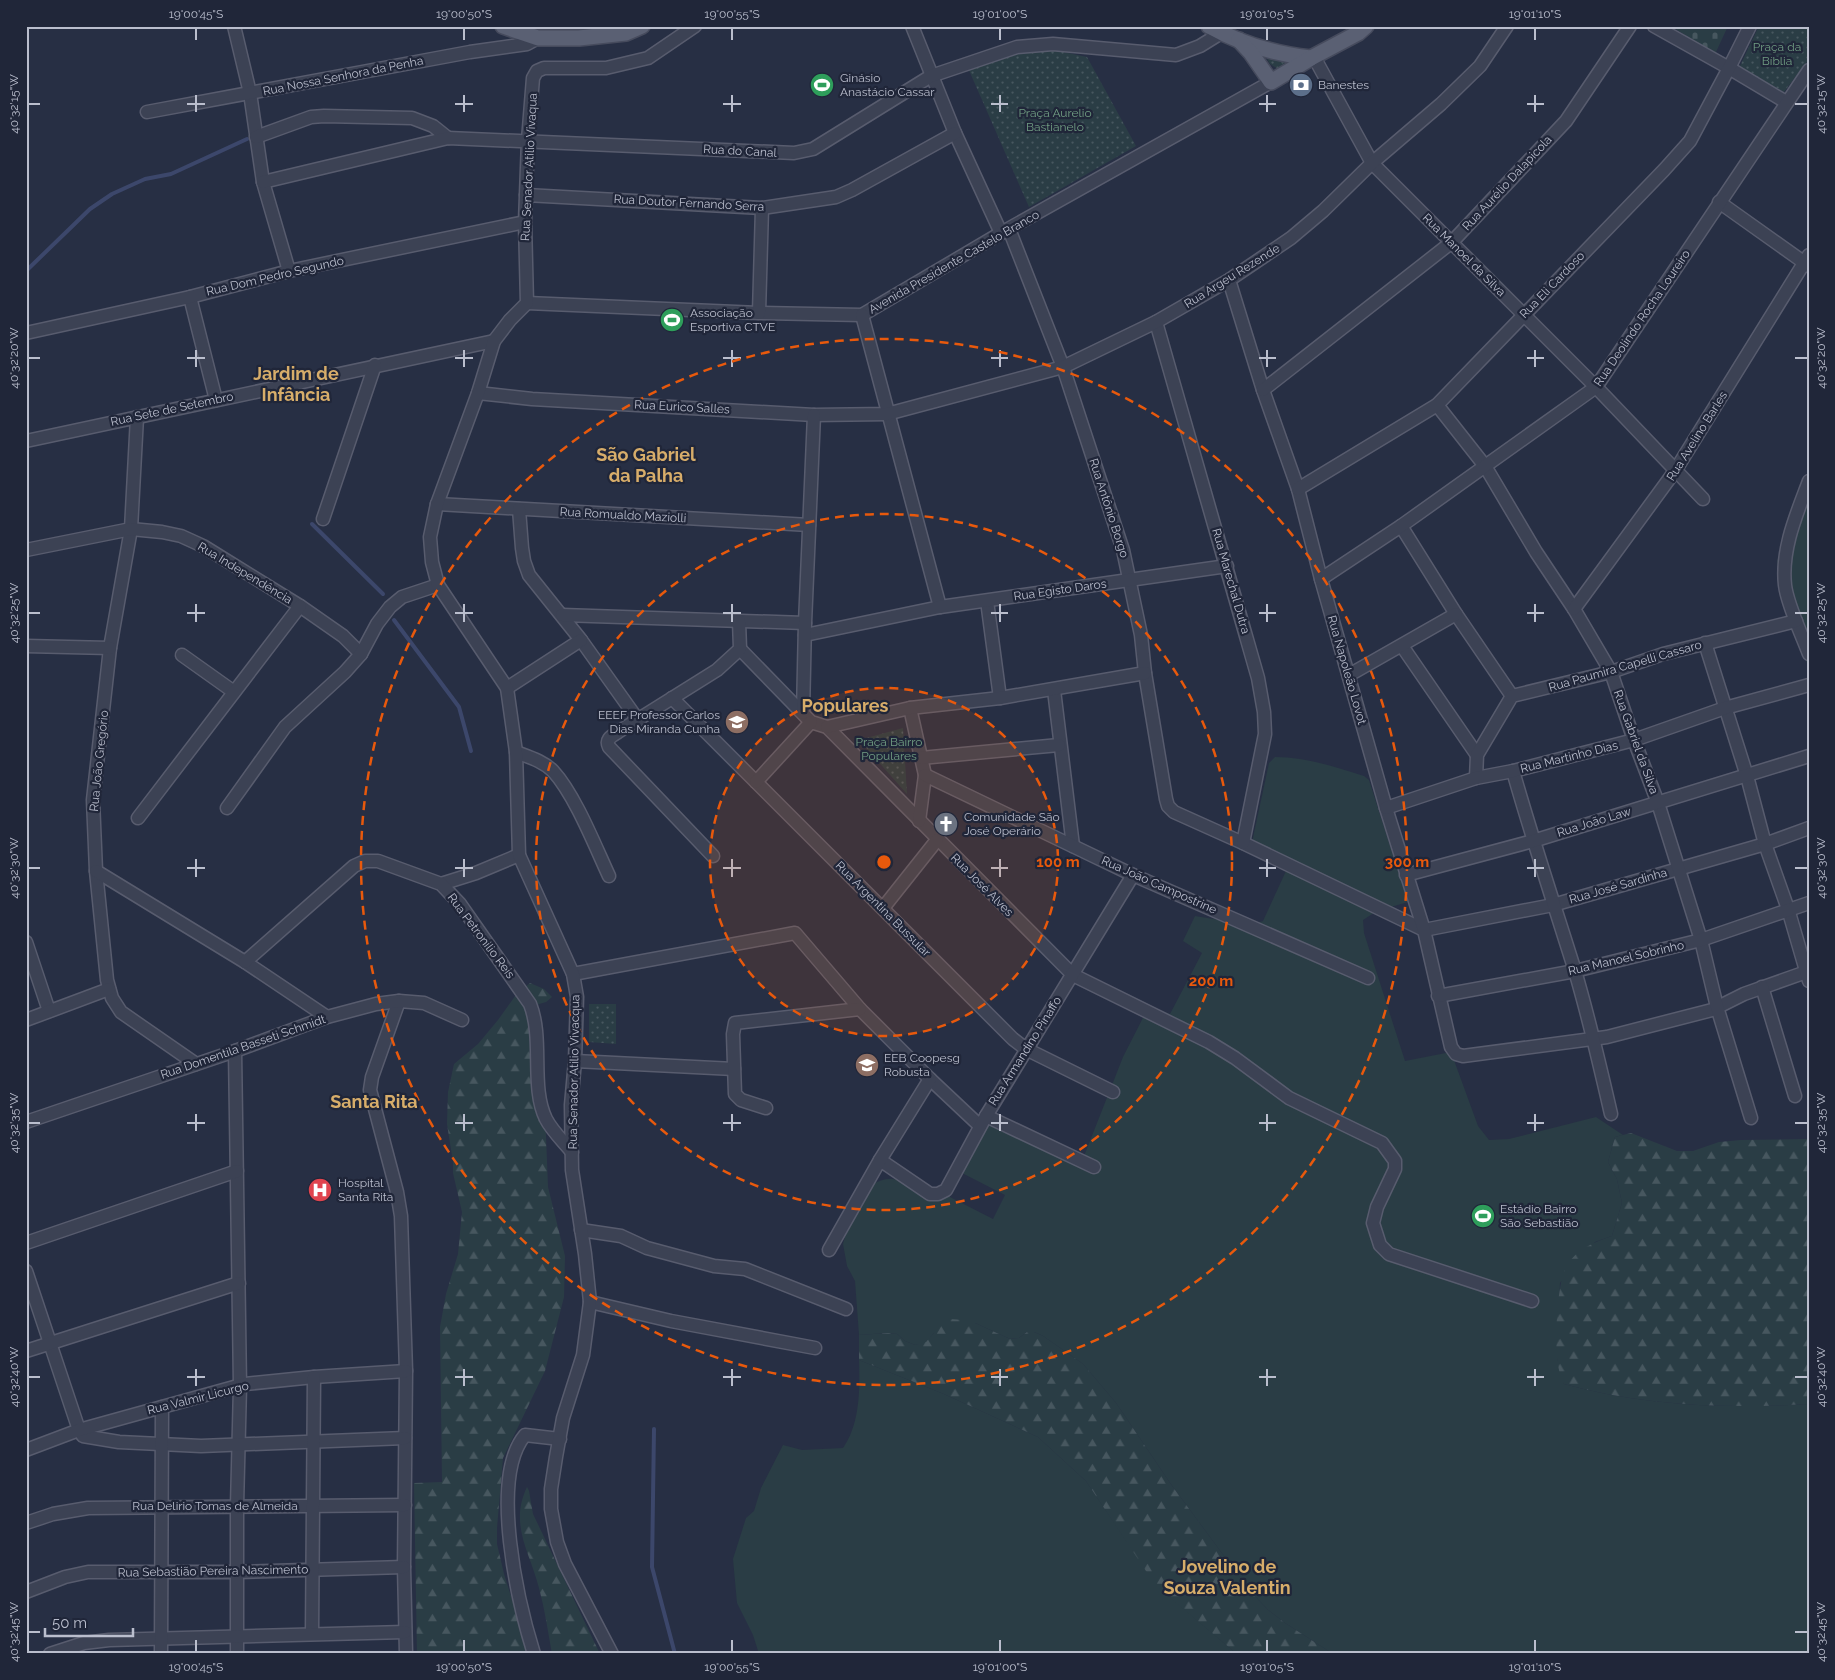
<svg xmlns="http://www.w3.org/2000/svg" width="1835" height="1680" font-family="Raleway,sans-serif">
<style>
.grass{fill:#2a3d45}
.forest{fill:url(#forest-firs)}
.cemetery{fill:url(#cemetery-stones)}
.park{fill:url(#park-dots)}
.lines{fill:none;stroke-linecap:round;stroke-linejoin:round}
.stream{stroke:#3c476b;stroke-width:4}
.minor-casing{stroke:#585c6e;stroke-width:15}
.major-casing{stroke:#464b5d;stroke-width:18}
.minor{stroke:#3c4254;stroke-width:12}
.major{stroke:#5a6073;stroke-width:15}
.ticks{fill:none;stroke:#babecd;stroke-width:2}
.ring{fill:none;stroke:#e8590c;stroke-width:2.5;stroke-dasharray:9 6}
.labels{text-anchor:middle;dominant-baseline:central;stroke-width:4.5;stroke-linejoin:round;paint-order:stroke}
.park-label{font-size:12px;fill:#719e83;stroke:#202639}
.street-label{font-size:12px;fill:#babecd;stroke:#202639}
.poi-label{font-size:12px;fill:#babecd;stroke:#202639;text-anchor:start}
.district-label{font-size:18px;font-weight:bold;fill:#d7ad6a;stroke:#202639}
.centre{fill:#e8590c;stroke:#202639;stroke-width:2.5}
.ring-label{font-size:15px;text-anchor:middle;font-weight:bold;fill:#e8590c;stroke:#202639;stroke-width:4.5;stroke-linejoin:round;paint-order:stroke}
.neatline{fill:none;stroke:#babecd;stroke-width:2}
.ticks-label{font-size:12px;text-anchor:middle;fill:#babecd}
</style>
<defs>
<pattern id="forest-firs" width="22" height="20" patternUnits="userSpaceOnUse" patternTransform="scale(1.25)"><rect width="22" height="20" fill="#2a3d45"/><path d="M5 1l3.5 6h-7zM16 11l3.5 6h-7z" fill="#47575f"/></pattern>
<pattern id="cemetery-stones" width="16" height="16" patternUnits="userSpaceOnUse" patternTransform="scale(1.25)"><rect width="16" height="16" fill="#2a3d45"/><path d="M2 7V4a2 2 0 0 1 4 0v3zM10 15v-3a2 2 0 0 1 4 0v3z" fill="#47575f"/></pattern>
<pattern id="park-dots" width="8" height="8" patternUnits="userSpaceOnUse" patternTransform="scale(1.25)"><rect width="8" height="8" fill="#2a3d45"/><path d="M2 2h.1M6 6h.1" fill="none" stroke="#47575f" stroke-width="1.8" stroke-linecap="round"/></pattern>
</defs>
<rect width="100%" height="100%" fill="#272f44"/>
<g class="grass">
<polygon points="1809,478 1809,669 1783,597 1777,561"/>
<path d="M1275,757c31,0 60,10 89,19l5,4 39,122 -31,9 -14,9 1,13 41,128 46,-9 27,74 11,14 20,-1 87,-22 27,18 -8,2 -7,25 9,17 5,24 -10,33 -17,6 -35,41 -3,75 7,26c79,22 163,25 245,20v250h-476l-48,-31 -17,-13 -19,-20 -79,-107 -54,-80 -33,-39 -40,-28 -9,-4h-7l-8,6 -9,1 -35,-16 -41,10 -8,10 -11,2 -10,-4 -8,-7 -9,-1 -29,2 -4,-54 -8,-15 -4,-22 6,-21 21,-38c8,-3 15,-7 23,-6 16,2 41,31 55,17l45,23 12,-24 -43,-22 28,-58 8,-1 86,42 39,-99 26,-51 21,8 32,-61 -19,-12 12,-25 56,9 12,-4 23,-50 -35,-24 18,-84z"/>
<path d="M859,1360l85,34 94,43 48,44 71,105 80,68h-478l-6,-19 -16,-32 -4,-44 13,-41 8,-7 7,-23 22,-43 19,5 41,-2c17,-24 17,-59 16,-88z"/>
</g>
<g class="forest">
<polygon points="530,983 544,989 552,997 546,1002 539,1004 535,1010 542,1035 548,1187 565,1256 564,1297 545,1371 503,1458 497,1528 497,1544 504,1574 529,1654 417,1654 414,1483 442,1482 440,1327 446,1294 458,1254 462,1212 453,1173 453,1162 447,1124 448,1092 454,1064 478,1044 498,1020 516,995"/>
<path d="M1631,1133l46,18h16l26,-9 22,-2 68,-1v265c-82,5 -166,2 -245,-20 -4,-7 -6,-18 -7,-26 -2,-19 0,-78 10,-93 10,-16 28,-23 45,-29l10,-33 -5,-24 -9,-17 7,-25z"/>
<polygon points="950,1319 964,1320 975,1323 1010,1339 1019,1338 1027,1332 1034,1332 1043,1336 1083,1364 1116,1403 1170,1483 1249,1590 1268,1610 1285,1623 1333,1654 1237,1654 1156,1586 1086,1481 1038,1437 944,1394 859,1360 859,1335 888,1333 897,1334 905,1341 915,1345 926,1342 934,1333 938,1324"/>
<path d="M527,1487l2,4 4,23 67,140h-48c-4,-22 -7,-44 -13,-66 -9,-36 -30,-63 -12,-101z"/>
</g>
<polygon class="cemetery" points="1671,26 1728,26 1715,54"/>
<g class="park">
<polygon points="1759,26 1809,26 1809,59 1784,92 1739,68"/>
<polygon points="1019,49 1054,50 1087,57 1136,146 1029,207 968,68"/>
<polygon points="1266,57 1296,62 1278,69 1270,64"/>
<polygon points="903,728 907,794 859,740"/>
<polygon points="589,1004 616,1004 616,1044 589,1042"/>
</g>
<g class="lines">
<g class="stream">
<polyline points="26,271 90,209 112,194 145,179 171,174 247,139"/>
<polyline points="312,524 383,594"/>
<polyline points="394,620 459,707 471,751"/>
<polyline points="654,1429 652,1567 675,1654"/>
</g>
<g class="minor-casing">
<g id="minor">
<polyline points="234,26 250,93 263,182 289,271"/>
<polyline points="912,26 955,133 1001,233"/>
<polyline points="1654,26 1729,68 1786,102"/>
<polyline points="1314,57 1372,163 1596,387 1703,499"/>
<polyline points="147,112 470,52 527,44 538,38"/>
<polyline points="256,137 311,117 324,116 412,118 433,126 448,138"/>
<polyline points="263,182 448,138 794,153 813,149 931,76 1017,47 1053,44 1176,55 1200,46 1221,33"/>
<polyline points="526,195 762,208 836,197 852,190 955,133"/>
<polyline points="1719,202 1809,266"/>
<polyline points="1009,229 1063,367 1123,550 1141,635 1145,673 1166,799 1168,806 1174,812 1243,843 1424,930 1553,905 1765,844 1809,828"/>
<polyline points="1229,280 1263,390 1298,489 1321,579 1386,808 1424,930 1451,1047 1456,1054 1463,1056 1607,1037 1712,1010 1744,994 1809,971"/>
<polyline points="190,297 216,400"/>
<polyline points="527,303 759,313 862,315 1001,233 1271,82"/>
<polyline points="759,313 762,208"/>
<polyline points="862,315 940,607"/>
<polyline points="1156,322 1258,678 1264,712 1265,734 1243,843"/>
<polyline points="26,333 190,297 289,271 525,222"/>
<polyline points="1263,390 1452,242 1566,121 1630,26"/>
<polyline points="478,393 532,399 814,415 887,414 1063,367 1156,322 1229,280 1291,238 1323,211 1372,163 1441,104 1480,66 1507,26"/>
<polyline points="1437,405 1485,466 1536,552 1574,609 1611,672 1634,740 1658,803 1701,940 1717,1007 1751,1118"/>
<polyline points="137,417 131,529 110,648 93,800 96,871 107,980 112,998 121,1012 196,1064"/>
<polyline points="26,441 494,341"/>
<path d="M1809,481c-12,32 -28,68 -24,104 2,19 17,50 24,69"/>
<polyline points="1298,489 1437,405 1664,170 1690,141 1729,68 1750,26"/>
<polyline points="437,504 809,525"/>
<polyline points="519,509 522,548 524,561 529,575 581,640 638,720"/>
<polyline points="323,519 375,365"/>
<polyline points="1401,526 1456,614 1512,696"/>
<polyline points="26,550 131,529 162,532 181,536 203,546 300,606 343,636 361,654"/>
<polyline points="1321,579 1401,526 1596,387 1809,70"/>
<polyline points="987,601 1000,698"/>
<polyline points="1574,609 1675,471 1809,255"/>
<polyline points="562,615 805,623"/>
<polyline points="805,635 940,607 1227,566"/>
<polyline points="1705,643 1747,776 1765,844 1788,909 1809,981"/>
<polyline points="26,646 110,648"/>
<polyline points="1402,646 1477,755"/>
<polyline points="740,649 811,722 827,727 1073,975 1209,1042 1235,1058 1289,1098 1382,1143 1395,1161 1395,1169 1377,1207 1373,1223 1380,1245 1389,1254 1532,1301"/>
<polyline points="182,655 234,692"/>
<polyline points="1349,675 1456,614"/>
<polyline points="507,688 581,640"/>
<polyline points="1054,690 1073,846"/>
<polyline points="672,698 1013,1039 1026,1049 1113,1092"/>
<polyline points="910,708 925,775 919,821"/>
<polyline points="803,713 805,623 814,415"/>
<polyline points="827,727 910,708 1000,698 1145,673"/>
<path d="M516,752c13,5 27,9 37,19 22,24 42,75 56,105"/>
<polyline points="921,758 1059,745"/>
<path d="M1513,771c19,67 41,133 62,200 14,47 25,95 36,143"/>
<polyline points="925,775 1133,875 1368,978"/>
<polyline points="1476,778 1477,755 1512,696 1611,672 1663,654 1796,621"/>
<polyline points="756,782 811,722"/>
<polyline points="227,808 285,727 345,672 361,654 377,624 390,607 402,597 438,585"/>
<polyline points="1386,808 1476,778 1513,771 1634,740 1725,708 1809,685"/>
<polyline points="138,818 300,606"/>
<path d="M713,856l-104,-109c-4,-8 3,-11 9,-15l99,-62 23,-21 -1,-28"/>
<polyline points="96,871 245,962 327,1017"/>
<polyline points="1406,875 1533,841 1809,756"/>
<polyline points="441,884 476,873 519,855"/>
<polyline points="883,908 937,840"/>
<polyline points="26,942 49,1011"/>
<path d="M245,962l109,-96 11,-5h13l63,23 19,20 70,100c14,35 0,83 16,115 6,12 18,23 26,33"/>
<polyline points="573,974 795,933 860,1009 930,1079 980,1126"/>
<polyline points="1762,987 1795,1096"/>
<polyline points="1438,996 1575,971 1701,940 1809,903"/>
<polyline points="399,1001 372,1077 370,1090 397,1192 401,1216 406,1371 404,1567 406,1654"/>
<polyline points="26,1020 109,989"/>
<polyline points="235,1051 240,1386 237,1506 237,1654"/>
<polyline points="575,1061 734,1069"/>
<polyline points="766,1108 741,1100 735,1094 733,1034 735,1023 860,1009"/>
<polyline points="986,1116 1094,1167"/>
<polyline points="26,1122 235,1051 327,1017 376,1004 399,1001 424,1003 462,1020"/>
<polyline points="880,1160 930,1194 938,1194 946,1190 986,1116 1133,875"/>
<polyline points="581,1230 621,1236 647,1248 714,1266 745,1269 846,1309"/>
<polyline points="26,1243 237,1171"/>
<polyline points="829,1250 880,1160 930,1079"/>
<polyline points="26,1271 79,1430 83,1436 119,1442 201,1446 405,1438"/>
<polyline points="590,1302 671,1321 815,1348"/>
<polyline points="26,1351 239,1283"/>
<polyline points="26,1450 79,1430 245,1384 314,1377 406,1371"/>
<polyline points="26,1523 53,1514 88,1508 405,1505"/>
<polyline points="26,1592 65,1577 88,1572 237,1572 404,1567"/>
<polyline points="312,1634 314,1377"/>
<polyline points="50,1654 84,1643 109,1640 405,1632"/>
<polyline points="161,1654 162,1407"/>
<path d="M534,1654c-16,-51 -45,-176 -9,-219l35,4"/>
<polyline points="612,1654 565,1564 557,1542 551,1509 551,1489 556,1457 563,1418 583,1355 590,1302 585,1254 572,1170 571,1105 575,1061 577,997 573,974 519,855 516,752 507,688 438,585 432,562 430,537 437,504 478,393 494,341 510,320 527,303 525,222 528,140 533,78 537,71 544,68 606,68 648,58 695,26"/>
</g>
</g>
<g class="major-casing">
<g id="major">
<polyline points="503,26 538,38 579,38 626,33 642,26"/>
<path d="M1209,26c32,18 65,28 102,32"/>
<polyline points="1239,40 1251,53 1271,82 1311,58 1358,33 1366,26"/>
</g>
</g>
<use href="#minor" class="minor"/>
<use href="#major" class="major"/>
</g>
<path class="ticks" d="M196,28v12M464,28v12M732,28v12M1000,28v12M1267,28v12M1535,28v12M196,95v17M464,95v17M732,95v17M1000,95v17M1267,95v17M1535,95v17M28,104h12M187,104h18M455,104h18M723,104h18M991,104h17M1259,104h17M1527,104h17M1795,104h13M196,350v17M464,350v17M732,350v17M1000,350v17M1267,350v17M1535,350v17M28,358h12M187,358h18M455,358h18M723,358h18M991,358h17M1259,358h17M1527,358h17M1795,358h13M196,604v18M464,604v18M732,604v18M1000,604v18M1267,604v18M1535,604v18M28,613h12M187,613h18M455,613h18M723,613h18M991,613h17M1259,613h17M1527,613h17M1795,613h13M196,859v18M464,859v18M732,859v18M1000,859v18M1267,859v18M1535,859v18M28,868h12M187,868h18M455,868h18M723,868h18M991,868h17M1259,868h17M1527,868h17M1795,868h13M196,1114v17M464,1114v17M732,1114v17M1000,1114v17M1267,1114v17M1535,1114v17M28,1123h12M187,1123h18M455,1123h18M723,1123h18M991,1123h17M1259,1123h17M1527,1123h17M1795,1123h13M196,1369v17M464,1369v17M732,1369v17M1000,1369v17M1267,1369v17M1535,1369v17M28,1377h12M187,1377h18M455,1377h18M723,1377h18M991,1377h17M1259,1377h17M1527,1377h17M1795,1377h13M28,1632h12M1795,1632h13M196,1640v12M464,1640v12M732,1640v12M1000,1640v12M1267,1640v12M1535,1640v12"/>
<circle cx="884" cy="862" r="174" fill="#e8590c" fill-opacity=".12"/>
<g class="ring">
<circle cx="884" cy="862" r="174"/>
<circle cx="884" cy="862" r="348"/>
<circle cx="884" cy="862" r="523"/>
</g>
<defs>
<g id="stadium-disc" transform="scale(1.25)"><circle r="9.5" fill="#2e9e5b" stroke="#202639"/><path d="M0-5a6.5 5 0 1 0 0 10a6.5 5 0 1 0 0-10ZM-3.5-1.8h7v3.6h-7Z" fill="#fff"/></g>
<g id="bank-disc" transform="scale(1.25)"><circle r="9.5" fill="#5c6f8a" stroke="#202639"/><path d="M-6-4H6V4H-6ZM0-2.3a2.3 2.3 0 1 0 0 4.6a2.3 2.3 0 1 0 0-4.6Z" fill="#fff"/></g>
<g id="school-disc" transform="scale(1.25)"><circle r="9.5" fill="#8d6e63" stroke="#202639"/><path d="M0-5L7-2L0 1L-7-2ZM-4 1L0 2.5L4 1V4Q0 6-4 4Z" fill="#fff"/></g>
<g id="church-disc" transform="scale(1.25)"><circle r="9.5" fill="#6b7280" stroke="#202639"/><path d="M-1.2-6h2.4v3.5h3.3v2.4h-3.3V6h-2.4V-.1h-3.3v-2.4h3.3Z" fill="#fff"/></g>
<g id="hospital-disc" transform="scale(1.25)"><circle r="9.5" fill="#e0444e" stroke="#202639"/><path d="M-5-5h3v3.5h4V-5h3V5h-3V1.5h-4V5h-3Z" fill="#fff"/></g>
</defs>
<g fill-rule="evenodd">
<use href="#stadium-disc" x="822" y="85"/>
<use href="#bank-disc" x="1301" y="85"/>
<use href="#stadium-disc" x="672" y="320"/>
<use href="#school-disc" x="737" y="722"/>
<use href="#church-disc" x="946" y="824"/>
<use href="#school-disc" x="867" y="1065"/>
<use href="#hospital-disc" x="320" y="1190"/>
<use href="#stadium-disc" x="1483" y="1216"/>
</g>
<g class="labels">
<g class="park-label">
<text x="1777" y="47">Praça da<tspan x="1777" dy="14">Bíblia</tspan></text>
<text x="1055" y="113">Praça Aurelio<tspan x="1055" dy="14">Bastianelo</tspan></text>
<text x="889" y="742">Praça Bairro<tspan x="889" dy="14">Populares</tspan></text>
</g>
<g class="street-label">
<text transform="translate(343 76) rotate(-11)">Rua Nossa Senhora da Penha</text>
<text transform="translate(740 151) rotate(3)">Rua do Canal</text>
<text transform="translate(529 167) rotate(-87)">Rua Senador Atilio Vivaqua</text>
<text transform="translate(1507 183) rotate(-47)">Rua Aurélio Dalapicola</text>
<text transform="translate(689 203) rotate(3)">Rua Doutor Fernando Serra</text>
<text transform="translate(1464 255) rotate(45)">Rua Manoel da Silva</text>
<text transform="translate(954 262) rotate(-30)">Avenida Presidente Castelo Branco</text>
<text transform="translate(275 276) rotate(-13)">Rua Dom Pedro Segundo</text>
<text transform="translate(1232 276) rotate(-32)">Rua Argeu Rezende</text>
<text transform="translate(1552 285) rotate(-46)">Rua Eli Cardoso</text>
<text transform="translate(1642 318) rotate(-56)">Rua Deolindo Rocha Loureiro</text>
<text transform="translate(682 407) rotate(3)">Rua Eurico Salles</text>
<text transform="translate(172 409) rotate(-12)">Rua Sete de Setembro</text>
<text transform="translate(1697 436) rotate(-58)">Rua Avelino Barles</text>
<text transform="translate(1109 508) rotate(72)">Rua Antônio Borgo</text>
<text transform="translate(623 515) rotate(3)">Rua Romualdo Maziolli</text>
<text transform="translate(245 573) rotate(31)">Rua Independência</text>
<text transform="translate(1231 581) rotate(74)">Rua Marechal Dutra</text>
<text transform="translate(1060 590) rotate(-8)">Rua Egisto Daros</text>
<text transform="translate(1625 666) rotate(-16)">Rua Paumira Capelli Cassaro</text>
<text transform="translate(1347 670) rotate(74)">Rua Napoleão Lovot</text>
<text transform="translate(1636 742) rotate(70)">Rua Gabriel da Silva</text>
<text transform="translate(1569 757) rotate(-14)">Rua Martinho Dias</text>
<text transform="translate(99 761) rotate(-84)">Rua João Gregório</text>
<text transform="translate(1594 822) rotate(-17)">Rua João Law</text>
<text transform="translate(982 885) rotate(45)">Rua José Alves</text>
<text transform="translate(1159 885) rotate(24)">Rua João Campostrine</text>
<text transform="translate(1618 886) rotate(-16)">Rua José Sardinha</text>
<text transform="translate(883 909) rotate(45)">Rua Argentina Bussular</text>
<text transform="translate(481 936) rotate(53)">Rua Petronilio Reis</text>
<text transform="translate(1626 958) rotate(-13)">Rua Manoel Sobrinho</text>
<text transform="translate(243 1047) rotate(-19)">Rua Domentila Basseti Schmidt</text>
<text transform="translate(1025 1051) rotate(-58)">Rua Armandino Pinaffo</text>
<text transform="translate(574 1072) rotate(-89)">Rua Senador Atilio Vivacqua</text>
<text transform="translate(198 1398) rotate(-14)">Rua Valmir Licurgo</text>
<text x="215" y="1506">Rua Delirio Tomas de Almeida</text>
<text transform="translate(213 1571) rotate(-1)">Rua Sebastião Pereira Nascimento</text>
</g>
<g class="poi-label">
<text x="840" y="78">Ginásio<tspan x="840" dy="14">Anastácio Cassar</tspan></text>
<text x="1318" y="85">Banestes</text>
<text x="690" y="313">Associação<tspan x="690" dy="14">Esportiva CTVE</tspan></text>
<text x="720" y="715" text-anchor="end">EEEF Professor Carlos<tspan x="720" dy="14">Dias Miranda Cunha</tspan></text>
<text x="964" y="817">Comunidade São<tspan x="964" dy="14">José Operário</tspan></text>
<text x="884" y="1058">EEB Coopesg<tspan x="884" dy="14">Robusta</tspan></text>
<text x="338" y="1183">Hospital<tspan x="338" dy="14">Santa Rita</tspan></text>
<text x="1500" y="1209">Estádio Bairro<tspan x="1500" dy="14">São Sebastião</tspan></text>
</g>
<g class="district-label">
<text x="296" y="373">Jardim de<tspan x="296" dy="21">Infância</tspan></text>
<text x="646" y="454">São Gabriel<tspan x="646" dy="21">da Palha</tspan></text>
<text x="845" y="705">Populares</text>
<text x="374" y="1101">Santa Rita</text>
<text x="1227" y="1566">Jovelino de<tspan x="1227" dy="21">Souza Valentin</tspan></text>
</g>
</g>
<circle cx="884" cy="862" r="8" class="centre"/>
<g class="ring-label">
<text x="1058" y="867">100 m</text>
<text x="1407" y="867">300 m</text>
<text x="1211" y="986">200 m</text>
</g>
<rect width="1835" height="1680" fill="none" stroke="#202639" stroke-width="55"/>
<path d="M45 1628v8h88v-8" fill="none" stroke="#babecd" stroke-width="2.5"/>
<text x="52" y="1628" font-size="15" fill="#babecd" stroke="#202639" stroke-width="4" paint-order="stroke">50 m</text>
<rect x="28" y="28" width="1780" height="1624" class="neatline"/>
<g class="ticks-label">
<text x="196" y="18">19°00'45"S</text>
<text x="464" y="18">19°00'50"S</text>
<text x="732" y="18">19°00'55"S</text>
<text x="1000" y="18">19°01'00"S</text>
<text x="1267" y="18">19°01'05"S</text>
<text x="1535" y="18">19°01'10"S</text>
<text transform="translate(1821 104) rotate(-90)" y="4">40°32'15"W</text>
<text transform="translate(14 104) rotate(-90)" y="4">40°32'15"W</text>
<text transform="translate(1821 358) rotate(-90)" y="4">40°32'20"W</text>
<text transform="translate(14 358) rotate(-90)" y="4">40°32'20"W</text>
<text transform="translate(1821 613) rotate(-90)" y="4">40°32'25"W</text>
<text transform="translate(14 613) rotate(-90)" y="4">40°32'25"W</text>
<text transform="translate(1821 868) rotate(-90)" y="4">40°32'30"W</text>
<text transform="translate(14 868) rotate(-90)" y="4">40°32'30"W</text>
<text transform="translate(1821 1123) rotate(-90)" y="4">40°32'35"W</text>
<text transform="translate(14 1123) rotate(-90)" y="4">40°32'35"W</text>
<text transform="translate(1821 1377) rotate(-90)" y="4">40°32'40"W</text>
<text transform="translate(14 1377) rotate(-90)" y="4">40°32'40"W</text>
<text transform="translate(1821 1632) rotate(-90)" y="4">40°32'45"W</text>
<text transform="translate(14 1632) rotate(-90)" y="4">40°32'45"W</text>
<text x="196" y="1671">19°00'45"S</text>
<text x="464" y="1671">19°00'50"S</text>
<text x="732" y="1671">19°00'55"S</text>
<text x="1000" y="1671">19°01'00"S</text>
<text x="1267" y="1671">19°01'05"S</text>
<text x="1535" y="1671">19°01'10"S</text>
</g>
</svg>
